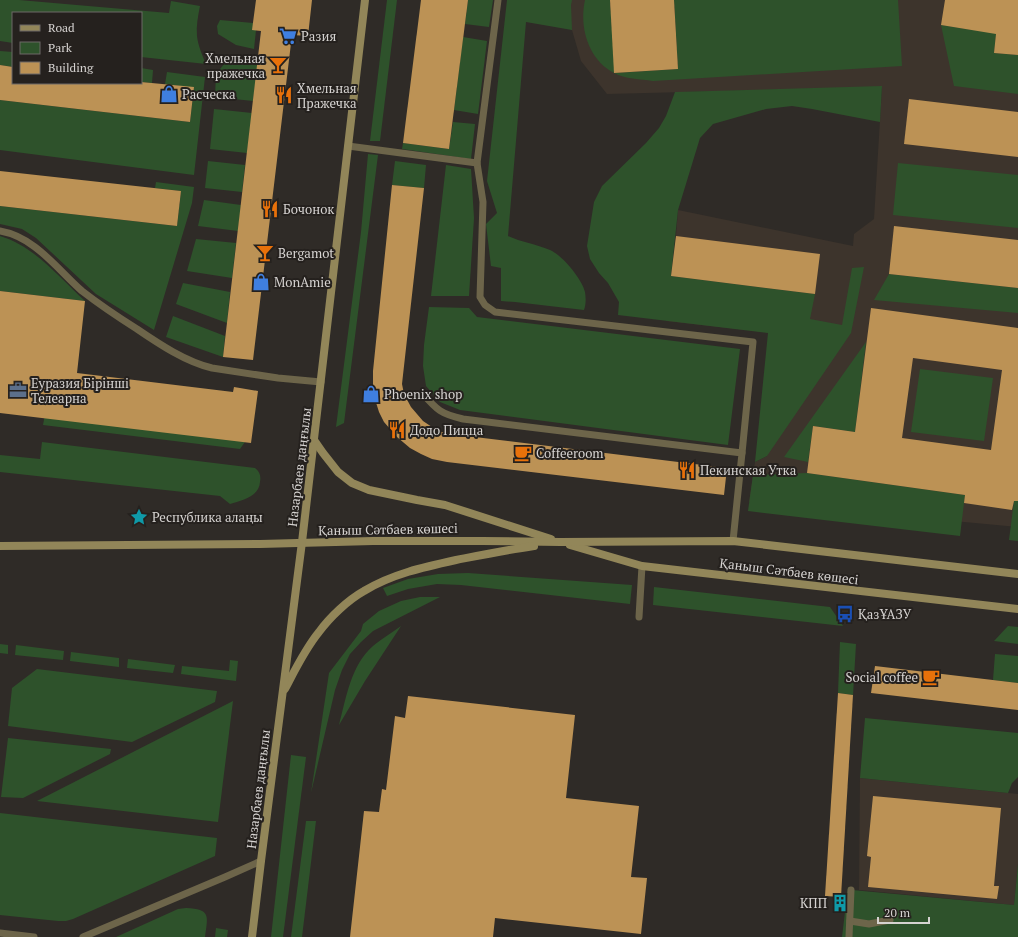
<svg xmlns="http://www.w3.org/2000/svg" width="1018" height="937" font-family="'PT Serif',serif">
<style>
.built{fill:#3d342c}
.green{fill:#2e522b}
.building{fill:#bc9255;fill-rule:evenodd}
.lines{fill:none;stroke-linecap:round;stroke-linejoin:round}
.lane{stroke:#6d654a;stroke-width:7}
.secondary{stroke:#928659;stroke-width:8}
.labels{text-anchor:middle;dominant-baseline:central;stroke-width:4;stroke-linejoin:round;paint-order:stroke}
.poi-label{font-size:13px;fill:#d6d3d1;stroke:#25211e;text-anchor:start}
.street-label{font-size:13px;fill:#d6d3d1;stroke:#25211e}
</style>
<rect width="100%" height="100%" fill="#2f2b27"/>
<g class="built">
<polygon points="564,0 1018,0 1018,527 749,502 755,462 767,456 782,334 666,321 676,236 678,210 853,246 854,234 874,219 882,87 607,94 581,61 572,30"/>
<polygon points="860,778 1018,794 1018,864 1014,905 859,890"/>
</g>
<g class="green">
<path d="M0,0h19l150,13 2,-12 29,5c-2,10 -4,20 -3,30 1,9 5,19 9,28l-65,-7v-44h-128v30l-13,-2z"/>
<polygon points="387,0 397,0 380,141 370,141"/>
<polygon points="468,0 493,0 489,27 465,24"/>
<path d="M507,0h65l-1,5 1,25 -46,-8 -18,214c13,6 28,8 42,14 12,5 32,29 35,42 1,7 1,12 -1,18l-69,-8 -14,-1v-33l-10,-2 -5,-42 11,-11 -10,-32z"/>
<path d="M585,0h25l5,73 63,-4 -4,-69h224l4,66 -249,15c-13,-2 -28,-2 -39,-8 -26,-14 -35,-46 -29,-73z"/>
<polygon points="1000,0 994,53 1018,55 1018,94 954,86 941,25 973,30"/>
<polygon points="220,20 253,23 256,30 254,49 236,45 218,34 217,26"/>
<polygon points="463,37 487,41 478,114 454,110"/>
<polygon points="0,51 13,52 13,67 0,65"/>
<polygon points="229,58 258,62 253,101 215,97 216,74"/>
<polygon points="141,68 153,70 152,83 141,82"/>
<polygon points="167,72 205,77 194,175 0,150 0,100 190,122 194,88 165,84"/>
<polygon points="882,86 880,122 812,109 792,106 766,109 713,124 700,138 678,210 671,276 815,294 810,319 842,325 852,268 864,267 851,333 767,456 755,462 768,333 618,315 619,302 608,283 599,273 590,259 587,246 594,202 602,186 646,143 659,128 666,116 675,92"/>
<polygon points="214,109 252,113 247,153 210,149"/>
<polygon points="453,122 475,124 471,159 402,149 403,143 449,149"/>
<polygon points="368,154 378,155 344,423 336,427 361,232"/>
<polygon points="208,161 245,165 242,192 205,188"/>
<polygon points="395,161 426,165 424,188 392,185"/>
<polygon points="898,163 1018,175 1018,228 893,215"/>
<polygon points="446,165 471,169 474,218 469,296 431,296"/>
<polygon points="156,182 194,187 192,203 154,330 96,294 36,238 22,229 0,224 0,206 177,226 181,191 155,188"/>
<polygon points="204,200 241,205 238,231 198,226"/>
<path d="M0,236c34,10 59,41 85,65l-85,-10z"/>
<polygon points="196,239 236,243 232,278 187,271"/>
<polygon points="889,274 1018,288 1018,313 874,300"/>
<polygon points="183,283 230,292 227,323 176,304"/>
<polygon points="429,307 469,308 477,317 740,349 728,445 460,410 440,402 426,386 423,366 424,345"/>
<polygon points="173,316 225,336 223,357 166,337"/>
<polygon points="866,342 855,432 813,426 808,462 784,457"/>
<polygon points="920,369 993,378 984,441 911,432"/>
<polygon points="45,414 247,439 240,449 43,425"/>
<path d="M42,442l213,26c5,4 6,8 5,14 -1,15 -18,18 -30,22l-10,-8 -220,-24v-17l40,4z"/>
<polygon points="807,473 965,495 960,536 748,511 753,475"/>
<polygon points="1014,501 1018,501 1018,541 1009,540"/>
<polygon points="468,573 632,585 630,604 461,585 437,584 408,589 387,596 383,588 408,579 438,574"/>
<polygon points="654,587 830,607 843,626 653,605"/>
<polygon points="420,597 440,597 373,631 361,642 350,654 342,670 335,690 311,793 329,673 361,631 363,624 379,611 401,601"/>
<path d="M401,626l-36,55 -26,44c7,-27 12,-60 34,-79 8,-7 19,-13 28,-20z"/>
<polygon points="1008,626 1018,627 1018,644 994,641"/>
<polygon points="840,642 856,644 853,695 838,693"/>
<polygon points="0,644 8,645 8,654 0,653"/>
<polygon points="16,645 64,651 63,660 15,655"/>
<polygon points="71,652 119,658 119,667 70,661"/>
<polygon points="995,654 1018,656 1018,683 993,680"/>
<polygon points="128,659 175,665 173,673 127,668"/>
<polygon points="230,660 238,661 236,681 181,674 182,666 229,671"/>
<polygon points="37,669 217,691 215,702 132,742 8,726 12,688"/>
<polygon points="233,701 218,822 37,801"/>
<polygon points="865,718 1018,733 1018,777 1012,783 1008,793 860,778"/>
<polygon points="8,738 111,749 110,754 23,798 1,797"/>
<polygon points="291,755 306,757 283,937 271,937"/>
<polygon points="0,813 217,838 215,856 73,919 66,921 58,921 0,915"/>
<polygon points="306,821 316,821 302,937 291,937"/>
<polygon points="1018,864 1018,937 842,937 848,887 852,890 1014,905"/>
<path d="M186,908c25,1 22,8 19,29h-89l62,-28z"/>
<polygon points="216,928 228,930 227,937 215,937"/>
</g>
<g class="building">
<polygon points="256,0 312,0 308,36 292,35 253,360 223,357 261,31 252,30"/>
<polygon points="421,0 468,0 449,149 403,143"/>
<polygon points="610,0 674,0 678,69 614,73"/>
<polygon points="945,0 1018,0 1018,55 994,53 996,34 941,25"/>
<polygon points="0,65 13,67 13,83 141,83 141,82 194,87 190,122 0,100"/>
<polygon points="909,99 1018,112 1018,157 904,144"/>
<polygon points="0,171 181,191 177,226 0,206"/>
<polygon points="392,185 424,188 403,375 402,384 404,394 411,407 423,421 438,431 450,434 727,468 724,495 447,462 432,459 421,454 410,448 397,437 384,422 379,412 373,393 373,371"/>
<polygon points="894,226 1018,240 1018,288 889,274"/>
<polygon points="676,236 820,254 815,294 671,276"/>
<polygon points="0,291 85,301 77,373 233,392 234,387 258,391 251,443 0,413"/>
<path d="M871,308l147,20v173h-4l-2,9 -48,-7 1,-8 -158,-22 6,-47 42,6zM913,358l89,12 -11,80 -89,-12z"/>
<polygon points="875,666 1018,683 1018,710 871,693"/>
<polygon points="838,693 853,695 841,897 825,896"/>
<polygon points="408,696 575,715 566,798 639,806 631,877 647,878 641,934 495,918 493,937 350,937 364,811 379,812 382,789 386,790 395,716 405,718"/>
<polygon points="873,796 1001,808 994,886 999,886 997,899 868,887 871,857 867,856"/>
</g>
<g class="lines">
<g class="lane">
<polyline points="348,146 477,163 483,202 480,297 485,305 495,312 753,342 742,453"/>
<polyline points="477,163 498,0"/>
<path d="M0,231c35,6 57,38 82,60 18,14 36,26 55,38 22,15 49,33 75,39l66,10 43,4"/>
<path d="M423,394c14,16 18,20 40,25l279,34 -9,88"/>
<polyline points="639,617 642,566"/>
<polyline points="850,921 869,924 890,920"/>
<polyline points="0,933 34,937"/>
<polyline points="83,937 225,877 261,861"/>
<polyline points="849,937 851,890"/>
</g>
<g class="secondary">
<polyline points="314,440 323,453 338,472 352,483 369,490 417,500 445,505 551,539"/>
<polyline points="570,545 642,566 1018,609"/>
<polyline points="0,546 260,544 373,541 482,541 560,542 733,541 1018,574"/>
<path d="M285,689c10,-19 20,-40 34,-57 11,-15 29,-32 45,-41 28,-17 60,-24 92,-31 26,-5 51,-10 78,-14"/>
<polyline points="252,937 261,861 302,542 365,0"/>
</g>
</g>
<defs>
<g id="supermarket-bare" transform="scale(1.38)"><path d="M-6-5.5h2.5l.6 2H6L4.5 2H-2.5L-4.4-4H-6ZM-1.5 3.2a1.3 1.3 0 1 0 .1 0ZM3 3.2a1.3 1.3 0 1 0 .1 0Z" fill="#3f7fe0" stroke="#25211e" stroke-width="2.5" paint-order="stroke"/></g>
<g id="bar-bare" transform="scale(1.38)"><path d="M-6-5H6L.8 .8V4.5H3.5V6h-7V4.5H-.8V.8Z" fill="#e8710a" stroke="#25211e" stroke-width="2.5" paint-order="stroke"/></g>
<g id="shop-bare" transform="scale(1.38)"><path d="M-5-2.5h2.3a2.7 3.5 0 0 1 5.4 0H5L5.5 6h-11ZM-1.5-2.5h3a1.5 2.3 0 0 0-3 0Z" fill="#3f7fe0" stroke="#25211e" stroke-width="2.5" paint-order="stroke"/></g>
<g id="restaurant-bare" transform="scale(1.38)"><path d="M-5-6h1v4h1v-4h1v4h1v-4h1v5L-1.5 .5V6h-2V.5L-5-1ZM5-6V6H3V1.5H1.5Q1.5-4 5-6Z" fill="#e8710a" stroke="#25211e" stroke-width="2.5" paint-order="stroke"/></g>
<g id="office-bare" transform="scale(1.38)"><path d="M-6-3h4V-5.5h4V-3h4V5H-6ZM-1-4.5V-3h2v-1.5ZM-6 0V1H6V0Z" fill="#5c6f8a" stroke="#25211e" stroke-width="2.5" paint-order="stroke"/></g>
<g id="cafe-bare" transform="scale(1.38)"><path d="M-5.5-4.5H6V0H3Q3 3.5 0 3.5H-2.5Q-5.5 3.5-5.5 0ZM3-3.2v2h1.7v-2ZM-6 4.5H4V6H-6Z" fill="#e8710a" stroke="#25211e" stroke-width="2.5" paint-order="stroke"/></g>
<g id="sight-bare" transform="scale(1.38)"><path d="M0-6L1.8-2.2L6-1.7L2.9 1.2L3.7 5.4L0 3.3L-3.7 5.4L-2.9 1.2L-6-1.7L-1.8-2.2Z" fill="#0f9aa8" stroke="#25211e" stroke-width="2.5" paint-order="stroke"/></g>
<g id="bus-bare" transform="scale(1.38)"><path d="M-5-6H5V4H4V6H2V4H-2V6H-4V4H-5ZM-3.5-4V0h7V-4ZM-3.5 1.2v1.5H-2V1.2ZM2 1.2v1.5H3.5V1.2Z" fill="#1a4fb4" stroke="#25211e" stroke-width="2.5" paint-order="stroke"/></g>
<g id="building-bare" transform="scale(1.38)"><path d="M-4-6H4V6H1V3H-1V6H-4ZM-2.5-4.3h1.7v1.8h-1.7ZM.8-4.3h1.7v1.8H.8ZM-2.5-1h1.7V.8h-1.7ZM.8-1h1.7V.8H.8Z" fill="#0f9aa8" stroke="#25211e" stroke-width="2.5" paint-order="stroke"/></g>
</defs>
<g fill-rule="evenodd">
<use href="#supermarket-bare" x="288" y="36"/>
<use href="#bar-bare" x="278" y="65"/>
<use href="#shop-bare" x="169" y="94"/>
<use href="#restaurant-bare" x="284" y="95"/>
<use href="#restaurant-bare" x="270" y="209"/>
<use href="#bar-bare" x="265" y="253"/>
<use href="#shop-bare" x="261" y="282"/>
<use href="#office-bare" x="18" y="390"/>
<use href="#shop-bare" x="371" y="394"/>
<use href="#restaurant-bare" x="397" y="430"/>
<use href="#cafe-bare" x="523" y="453"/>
<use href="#restaurant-bare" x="687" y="470"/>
<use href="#sight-bare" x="139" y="517"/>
<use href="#bus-bare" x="845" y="614"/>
<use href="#cafe-bare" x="931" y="677"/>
<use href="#building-bare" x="840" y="903"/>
</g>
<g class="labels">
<g class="poi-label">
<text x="301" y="36">Разия</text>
<text x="265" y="58" text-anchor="end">Хмельная<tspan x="265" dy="15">пражечка</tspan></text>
<text x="297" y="88">Хмельная<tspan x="297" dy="15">Пражечка</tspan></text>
<text x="182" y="94">Расческа</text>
<text x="283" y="209">Бочонок</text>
<text x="278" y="253">Bergamot</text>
<text x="274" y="282">MonAmie</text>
<text x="31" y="383">Еуразия Бірінші<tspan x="31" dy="15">Телеарна</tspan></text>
<text x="384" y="394">Phoenix shop</text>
<text x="410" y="430">Додо Пицца</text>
<text x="536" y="453">Coffeeroom</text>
<text x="700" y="470">Пекинская Утка</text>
<text x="152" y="517">Республика алаңы</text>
<text x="858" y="614">ҚазҰАЗУ</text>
<text x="918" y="677" text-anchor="end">Social coffee</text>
<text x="827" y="903" text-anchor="end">КПП</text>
</g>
<g class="street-label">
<text transform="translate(299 467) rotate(-83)">Назарбаев даңғылы</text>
<text transform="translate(388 529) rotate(-1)">Қаныш Сәтбаев көшесі</text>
<text transform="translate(789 571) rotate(7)">Қаныш Сәтбаев көшесі</text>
<text transform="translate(258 789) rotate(-83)">Назарбаев даңғылы</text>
</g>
</g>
<rect x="12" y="12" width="130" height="72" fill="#25211e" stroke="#6c6866"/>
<rect x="20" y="25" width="20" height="6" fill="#928659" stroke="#6c6866"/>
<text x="48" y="32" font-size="12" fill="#d6d3d1">Road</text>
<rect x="20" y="42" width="20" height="12" fill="#2e522b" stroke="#6c6866"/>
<text x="48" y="52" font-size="12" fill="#d6d3d1">Park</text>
<rect x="20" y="62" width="20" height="12" fill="#bc9255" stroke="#6c6866"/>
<text x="48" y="72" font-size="12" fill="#d6d3d1">Building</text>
<path d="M878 917v6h51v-6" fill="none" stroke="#d6d3d1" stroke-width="2"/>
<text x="884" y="917" font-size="12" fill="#d6d3d1" stroke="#25211e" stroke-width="3" paint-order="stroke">20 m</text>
</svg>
